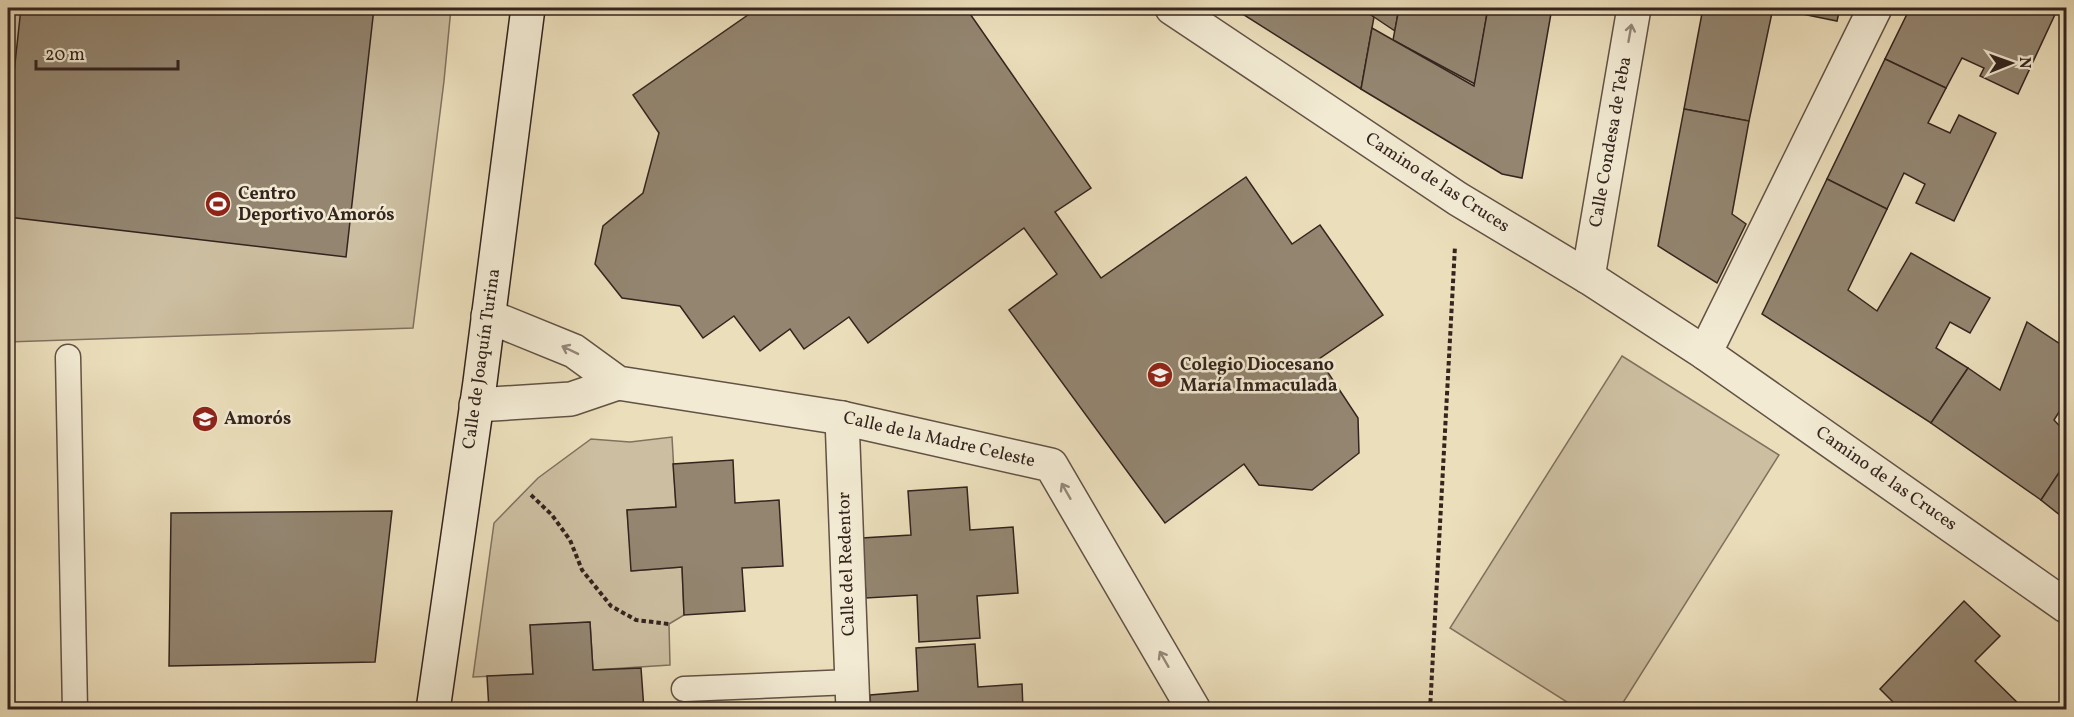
<svg xmlns="http://www.w3.org/2000/svg" width="2074" height="717" font-family="Vollkorn,serif">
<style>
.green{fill:#ccbea0;stroke:#80715f;stroke-width:1.5}
.building{fill:#938570;stroke:#34241e;stroke-width:1.5}
.lines{fill:none;stroke-linecap:round;stroke-linejoin:round}
.service-casing{stroke:#625245;stroke-width:27}
.pedestrian-casing{stroke:#625245;stroke-width:36}
.minor-casing{stroke:#625245;stroke-width:36}
.secondary-casing{stroke:#34241e;stroke-width:36}
.path{stroke:#34241e;stroke-width:4;stroke-dasharray:4.5 3;stroke-linecap:butt}
.service{stroke:#f2ead3;stroke-width:24}
.pedestrian{stroke:#f2ead3;stroke-width:33}
.minor{stroke:#f2ead3;stroke-width:33}
.secondary{stroke:#f2ead3;stroke-width:33}
.oneway{stroke:#938778}
.labels{text-anchor:middle;dominant-baseline:central;stroke-width:5;stroke-linejoin:round;paint-order:stroke}
.street-label{font-size:18px;fill:#34241e;stroke:#f2ead3}
.poi-label{font-size:18px;font-weight:bold;fill:#34241e;stroke:#f2ead3;text-anchor:start}
</style>
<rect width="100%" height="100%" fill="#ebdebb"/>
<filter id="stains"><feTurbulence type="fractalNoise" baseFrequency=".00333" numOctaves="4"/><feColorMatrix values="0 0 0 0 .2 0 0 0 0 .09 0 0 0 0 .02 0 0 0 .5 -.17"/></filter>
<radialGradient id="worn" r=".72"><stop offset=".6" stop-color="#630" stop-opacity="0"/><stop offset="1" stop-color="#630" stop-opacity=".3"/></radialGradient>
<g class="green">
<polygon points="8,8 451,8 444,81 413,328 8,342"/>
<polygon points="1622,356 1779,455 1619,709 1578,709 1450,628"/>
<polygon points="672,437 676,507 627,510 632,571 682,567 684,615 669,624 670,665 593,670 590,622 530,625 533,674 473,677 494,523 538,478 591,439 630,442"/>
</g>
<g class="building">
<polygon points="21,8 374,8 346,257 8,217 8,128"/>
<polygon points="758,8 966,8 1091,188 1055,212 1101,278 1246,177 1292,244 1320,225 1383,315 1319,359 1358,418 1359,453 1312,490 1259,485 1244,464 1165,523 1009,310 1057,274 1024,228 868,343 849,317 804,349 790,329 760,351 734,316 703,338 680,306 622,298 595,264 603,226 643,193 659,133 633,95"/>
<polygon points="1233,8 1361,8 1374,17 1361,89"/>
<polygon points="1361,8 1399,8 1395,31 1374,17"/>
<polygon points="1399,8 1488,8 1475,84 1393,40"/>
<polygon points="1488,8 1552,8 1522,178 1502,174 1361,89 1372,28 1474,86"/>
<polygon points="1703,8 1773,8 1749,121 1684,109"/>
<polygon points="1793,8 1840,8 1837,21 1792,12"/>
<polygon points="1910,8 2058,8 2018,94 1980,76 1984,68 1962,58 1946,88 1885,59"/>
<polygon points="1885,59 1946,88 1928,123 1950,133 1959,115 1996,133 1954,221 1916,203 1925,184 1904,173 1887,209 1827,179"/>
<polygon points="1684,109 1749,121 1732,214 1746,224 1717,283 1658,246"/>
<polygon points="1827,179 1887,209 1848,290 1877,311 1911,253 1990,298 1970,333 1950,322 1936,348 1968,368 1931,423 1762,314"/>
<polygon points="2027,322 2066,348 2066,401 2054,420 2066,433 2066,462 2041,500 1931,423 1968,368 2000,390"/>
<polygon points="733,460 735,503 779,500 783,566 742,568 745,611 684,615 682,567 631,571 627,510 676,507 673,464"/>
<polygon points="2066,462 2066,520 2041,500"/>
<polygon points="967,487 970,530 1013,527 1018,593 977,596 980,638 919,642 917,595 866,598 862,538 911,535 908,491"/>
<polygon points="392,511 375,662 169,666 171,513"/>
<polygon points="1964,601 2000,636 1975,661 2025,710 1901,710 1880,689"/>
<polygon points="590,622 593,670 641,668 644,710 489,710 487,676 533,674 530,625"/>
<polygon points="975,644 978,687 1022,684 1023,710 871,710 870,695 918,691 916,648"/>
</g>
<g class="lines">
<g class="service-casing">
<g id="service">
<polyline points="68,357 75,710"/>
<polyline points="684,689 851,682"/>
</g>
</g>
<g class="pedestrian-casing">
<polyline id="pedestrian" points="1705,353 1875,8"/>
</g>
<g class="minor-casing">
<g id="minor">
<polyline points="1172,8 1458,199 1588,277 1705,353 2066,606"/>
<polyline points="1588,277 1634,8"/>
<polyline points="488,316 574,351 618,383 842,418 1051,465 1194,710"/>
<polyline points="476,405 571,399 618,383"/>
<polyline points="842,418 853,710"/>
</g>
</g>
<g class="secondary-casing">
<polyline id="secondary" points="433,710 480,382 528,8"/>
</g>
<g class="path">
<polyline points="531,495 552,515 570,540 582,570 611,606 636,620 669,624"/>
<polyline points="1430,710 1455,246"/>
</g>
<use href="#service" class="service"/>
<use href="#pedestrian" class="pedestrian"/>
<use href="#minor" class="minor"/>
<use href="#secondary" class="secondary"/>
</g>
<defs><path id="oneway-shaft" d="M-6 0H5M1.5-3L5.5 0L1.5 3" fill="none" stroke-width="1.6" stroke-linecap="round" stroke-linejoin="round" transform="scale(1.5)"/></defs>
<g class="oneway">
<use href="#oneway-shaft" transform="translate(1630 33) rotate(-80)"/>
<use href="#oneway-shaft" transform="translate(570 350) rotate(-154)"/>
<use href="#oneway-shaft" transform="translate(1066 491) rotate(-120)"/>
<use href="#oneway-shaft" transform="translate(1164 659) rotate(-120)"/>
</g>
<defs>
<g id="stadium-disc" transform="scale(1.35)"><circle r="9.5" fill="#8f2418" stroke="#f2ead3"/><path d="M0-5a6.5 5 0 1 0 0 10a6.5 5 0 1 0 0-10ZM-3.5-1.8h7v3.6h-7Z" fill="#fff"/></g>
<g id="school-disc" transform="scale(1.35)"><circle r="9.5" fill="#8f2418" stroke="#f2ead3"/><path d="M0-5L7-2L0 1L-7-2ZM-4 1L0 2.5L4 1V4Q0 6-4 4Z" fill="#fff"/></g>
</defs>
<g fill-rule="evenodd">
<use href="#stadium-disc" x="218" y="204"/>
<use href="#school-disc" x="1160" y="375"/>
<use href="#school-disc" x="205" y="419"/>
</g>
<g class="labels">
<g class="street-label">
<text transform="translate(1611 142) rotate(-80)">Calle Condesa de Teba</text>
<text transform="translate(1437 183) rotate(33)">Camino de las Cruces</text>
<text transform="translate(482 359) rotate(-82)">Calle de Joaquín Turina</text>
<text transform="translate(939 440) rotate(13)">Calle de la Madre Celeste</text>
<text transform="translate(1886 479) rotate(35)">Camino de las Cruces</text>
<text transform="translate(847 564) rotate(-92)">Calle del Redentor</text>
</g>
<g class="poi-label">
<text x="238" y="194">Centro<tspan x="238" dy="21">Deportivo Amorós</tspan></text>
<text x="1180" y="365">Colegio Diocesano<tspan x="1180" dy="21">María Inmaculada</tspan></text>
<text x="224" y="419">Amorós</text>
</g>
</g>
<rect width="2074" height="717" fill="none" stroke="#ebdebb" stroke-width="30"/>
<rect x="9" y="9" width="2056" height="699" fill="none" stroke="#34241e" stroke-width="3"/>
<rect x="15" y="15" width="2044" height="687" fill="none" stroke="#34241e" stroke-width="1.5"/>
<g transform="translate(2011 63) rotate(89)" stroke="#f2ead3" stroke-width="4.5" paint-order="stroke">
<path d="M0-4.5L10 22L0 15L-10 22Z" fill="#34241e"/>
<text y="-9" font-size="16" font-weight="bold" text-anchor="middle" fill="#34241e">N</text>
</g>
<path d="M36 60v9h142v-9" fill="none" stroke="#34241e" stroke-width="3"/>
<text x="45" y="60" font-size="18" fill="#34241e" stroke="#f2ead3" stroke-width="4.5" paint-order="stroke">20 m</text>
<rect width="100%" height="100%" filter="url(#stains)"/>
<rect width="100%" height="100%" fill="url(#worn)"/>
</svg>
